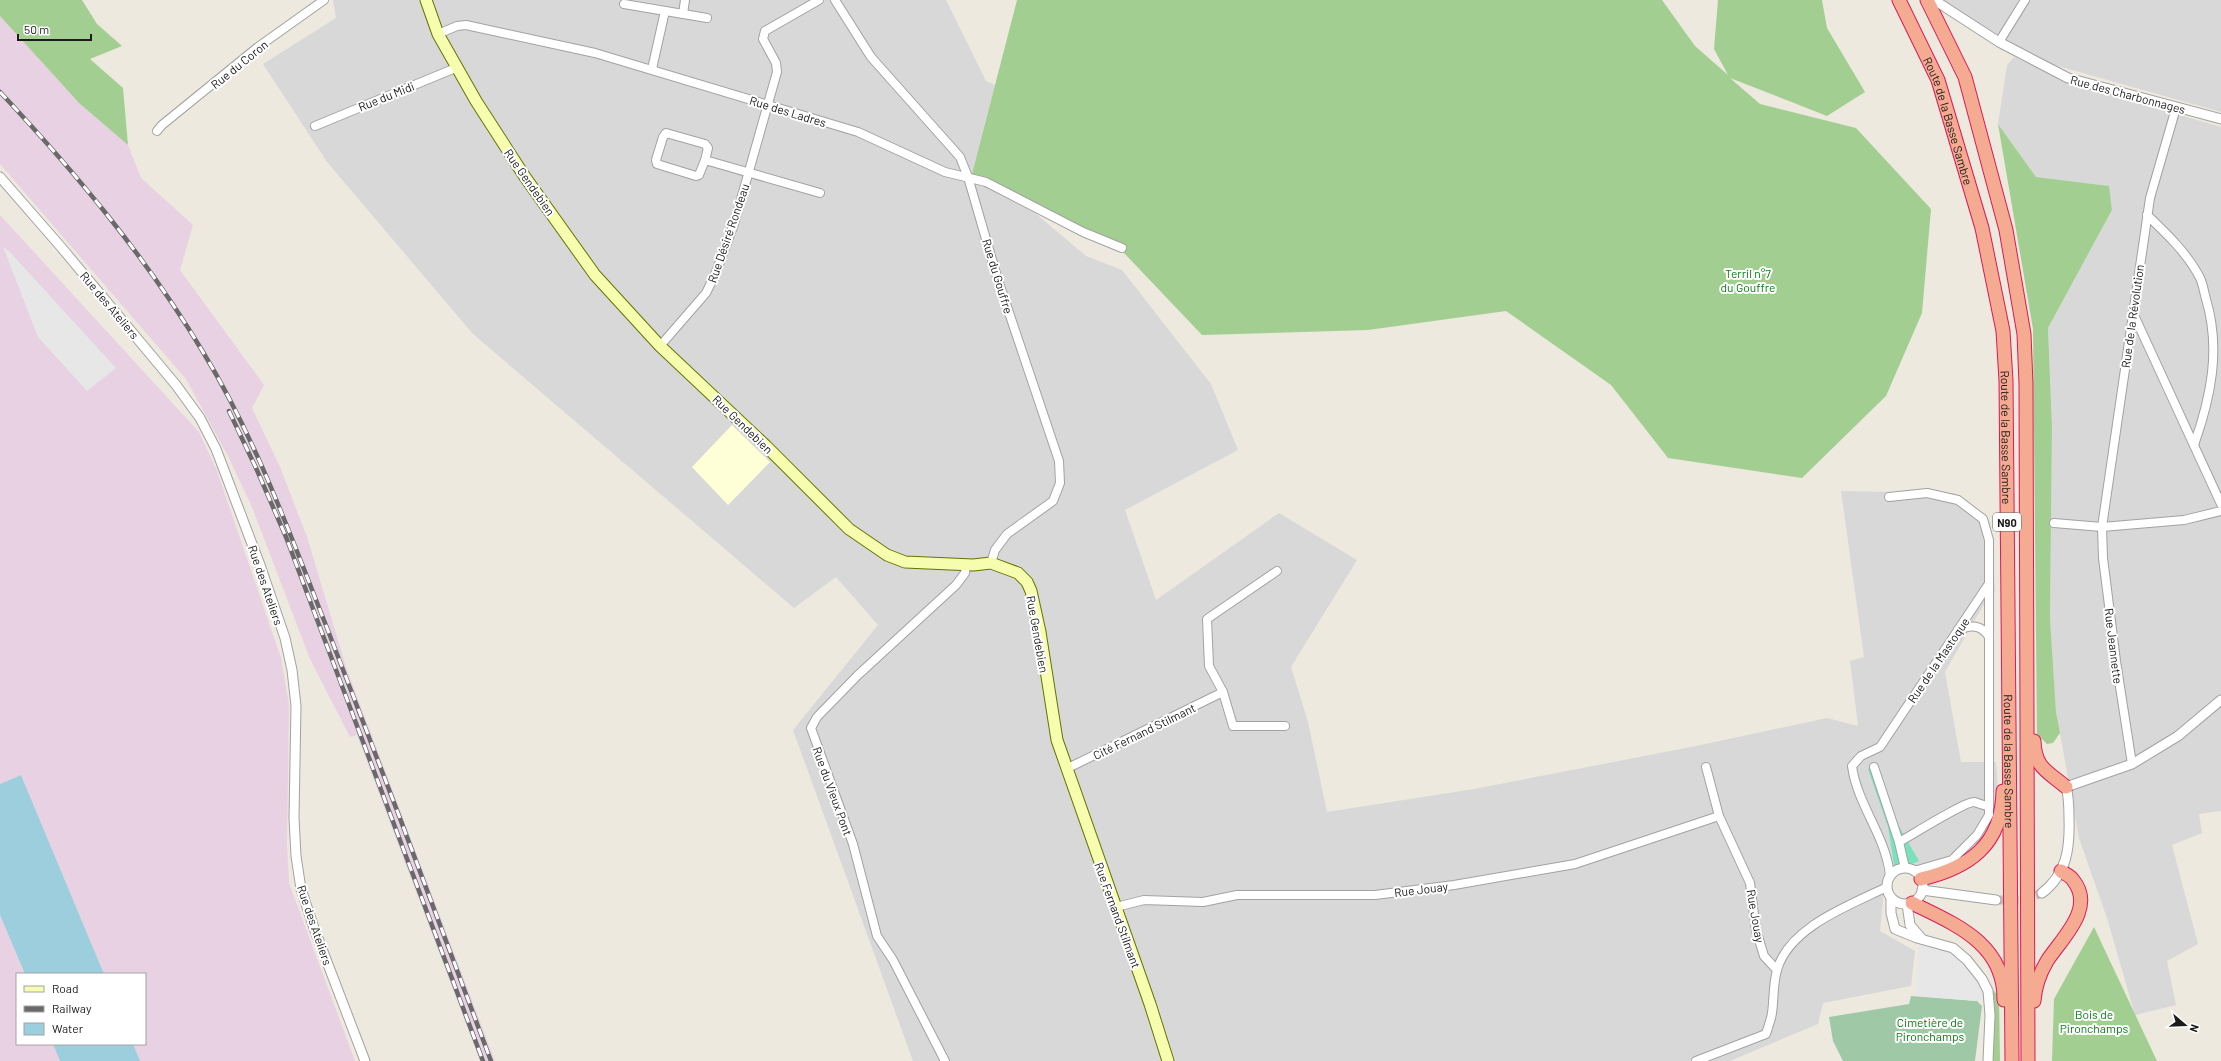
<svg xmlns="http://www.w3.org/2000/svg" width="2221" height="1061" font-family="Barlow,sans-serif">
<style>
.residential{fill:#d9d8d8}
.industrial{fill:#e7d1e2}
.education{fill:#feffd7}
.forest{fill:#a2cf91}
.cemetery{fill:#9fc8a6}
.pitch{fill:#77e2bc}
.parking{fill:#e7e7e7}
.water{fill:#9ccede}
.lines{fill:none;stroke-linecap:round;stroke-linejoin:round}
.tertiary-tunnel{stroke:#c3c0b8;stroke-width:9;stroke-dasharray:9 4.5;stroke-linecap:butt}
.minor-casing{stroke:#a2a2a2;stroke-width:10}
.tertiary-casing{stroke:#a2a2a2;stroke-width:11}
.secondary-casing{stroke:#647400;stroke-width:13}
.trunk-casing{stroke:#de1957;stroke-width:15}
.minor{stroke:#fff;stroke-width:8}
.tertiary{stroke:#fff;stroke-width:9}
.secondary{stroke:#f7fdae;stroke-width:11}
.trunk{stroke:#f5aa92;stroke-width:13}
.rail-casing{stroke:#696969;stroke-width:4.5}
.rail{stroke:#fff;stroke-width:3;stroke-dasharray:9;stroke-linecap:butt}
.labels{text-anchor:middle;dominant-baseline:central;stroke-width:4;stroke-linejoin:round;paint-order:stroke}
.shield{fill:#fff;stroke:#5f5f5f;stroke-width:1}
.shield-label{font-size:11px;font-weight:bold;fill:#1b1b1b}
.street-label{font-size:12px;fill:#1b1b1b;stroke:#fff}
.park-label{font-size:12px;fill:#057d12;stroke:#fff}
</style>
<rect width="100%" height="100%" fill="#ede9df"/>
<g class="residential">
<polygon points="333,0 946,0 986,81 995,85 972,174 1004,187 1086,256 1122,270 1211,384 1238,450 1125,510 1156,600 1279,513 1357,560 1291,667 1308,722 1327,812 1474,789 1696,746 1827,718 1858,726 1850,661 1864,657 1841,491 1954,493 1990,522 1995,592 1983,606 1945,672 1961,762 1996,762 2000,814 1981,837 1949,866 1915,877 1883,863 1885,881 1880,931 1915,951 1911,986 1823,1003 1818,1024 1730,1061 913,1061 793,730 878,625 836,577 794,608 473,334 327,162 263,64 336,18"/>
<polygon points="1939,0 2221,0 2221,112 2047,63"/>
<polygon points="2014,57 2076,85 2221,127 2221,811 2199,814 2202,833 2172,845 2198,944 2167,961 2176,1005 2135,1015 2107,918 2079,838 2056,712 2050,618 2052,427 2048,328 2112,210 2108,186 2036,177 1998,124 2007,65"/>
</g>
<g class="industrial">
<polygon points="0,16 79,103 128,145 141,178 193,225 180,270 264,385 252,408 280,467 307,537 347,670 495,1061 480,1061 357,735 350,737 310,659 252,507 228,456 186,379 0,164"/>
<polygon points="0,215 199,432 217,471 281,658 289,705 287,843 289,883 355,1061 140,1061 133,1044 145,1044 145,974 104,974 21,775 0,784"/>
<polygon points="0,915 25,974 17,974 17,1044 53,1044 60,1061 0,1061"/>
</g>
<polygon class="education" points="732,425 770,462 728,505 692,467"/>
<g class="forest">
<polygon points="0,0 82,0 97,24 122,46 90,59 123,88 128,145 79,103 0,16"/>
<polygon points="1017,0 1662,0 1695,46 1728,75 1714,49 1718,0 1822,0 1827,28 1865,92 1827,116 1730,78 1760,104 1856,128 1931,209 1922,313 1886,396 1802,478 1668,458 1611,385 1506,311 1368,330 1202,335 1124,253 972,174"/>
<polygon points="1998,124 2036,177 2109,186 2112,210 2048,328 2052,427 2050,618 2056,712 2060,733 2053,743 2047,744 2037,734 2033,329"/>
<polygon points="2094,927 2157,1061 2052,1061 2054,999"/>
<polygon points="1992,989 1999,996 2000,1061 1992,1061 1995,1009"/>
</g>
<polygon class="cemetery" points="1911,996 1977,1001 1982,1006 1975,1061 1843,1061 1833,1041 1829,1017 1909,1004"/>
<polygon class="pitch" points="1877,766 1897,823 1919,861 1895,871 1888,827 1868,769"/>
<g class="parking">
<polygon points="3,247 9,251 116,368 87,391 38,337"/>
<polygon points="1919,943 1942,949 1960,959 1984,992 1985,999 1977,1001 1915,996"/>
</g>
<g class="water">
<polygon points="21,775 104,974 25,974 0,915 0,784"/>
<polygon points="53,1044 133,1044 140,1061 60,1061"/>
</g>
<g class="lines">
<polyline class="tertiary-tunnel" points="1996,900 2022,900 2042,893"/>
<g class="minor-casing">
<g id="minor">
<polyline points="835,0 871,57 960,157 968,177 997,277 1059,461 1060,483 1053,501 1007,534 995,550 991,563"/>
<polyline points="624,4 707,18"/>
<polyline points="683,14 685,0"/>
<polyline points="438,34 457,26 466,25 595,53 858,132 945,172 986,182 1083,232 1122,248"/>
<polyline points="1999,42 2025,0"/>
<polyline points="652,69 665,11"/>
<polyline points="315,126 458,67"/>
<polyline points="157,131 162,125 258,47 324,0"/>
<polyline points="705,160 708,148 705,144 666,133 663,137 656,160 657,164 696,176 699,175 705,160 820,193"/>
<path d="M2147,215c19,18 41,39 53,63 3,6 4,14 6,21 15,50 5,98 -12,146"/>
<polyline points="2133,313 2221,504"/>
<polyline points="660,346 706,293 715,275 734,224 777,72 776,63 763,39 765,31 819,0"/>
<polyline points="1889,497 1927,493 1958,500 1983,519 1989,540 1989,815 1977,835 1952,860 1914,871"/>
<polyline points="2054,523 2102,527 2184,520 2221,511"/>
<polyline points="1277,571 1207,619 1209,666 1223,692 1233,726 1285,726"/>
<path d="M1958,630c13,-5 23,-6 31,7"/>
<polyline points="2132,764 2116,661 2103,558 2102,527 2150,198 2176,108"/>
<polyline points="1706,767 1719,816 1750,883 1756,930 1764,956 1777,970"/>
<polyline points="1874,767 1899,842 1905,868"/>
<polyline points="1066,769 1223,692"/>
<path d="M1899,842c13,-7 65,-40 75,-40 5,1 9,4 15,4"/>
<path d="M1890,877c-3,-40 -33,-72 -38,-111l9,-10 19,-9 108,-162"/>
<polyline points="1116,907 1144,900 1203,902 1237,895 1375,895 1454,885 1575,864 1719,816"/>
<polyline points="945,1061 893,960 877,936 853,844 811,728 817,717 858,675 956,585 965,573 966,564"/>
<path d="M1696,1061l70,-27c2,-7 5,-14 6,-21 2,-14 1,-29 5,-43 12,-43 73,-65 110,-83"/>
</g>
</g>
<g class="tertiary-casing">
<g id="tertiary">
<polyline points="1934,0 1999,42 2068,78 2221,119"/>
<polyline points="0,177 61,247 176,385 200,418 216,449 260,565 285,638 292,670 296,706 294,818 296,856 301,889 314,928 365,1061"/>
<circle cx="1905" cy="886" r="18"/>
<polyline points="1922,890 1996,900"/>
<path d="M2042,893c25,-19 28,-45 27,-75 0,-11 0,-21 -3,-31l66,-23 46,-28 43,-36"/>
<polyline points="1891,898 1891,913 1895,929 1917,938 1953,948 1967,960 1982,979 1988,991 1990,1015 1988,1061"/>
<polyline points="1907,904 1910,925 1922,939"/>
</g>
</g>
<g class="secondary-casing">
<polyline id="secondary" points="426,0 438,34 476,101 525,177 595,275 660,346 766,446 849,529 887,555 905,562 973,565 991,563 1018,573 1027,582 1031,591 1040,632 1057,740 1150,1004 1168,1061"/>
</g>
<g class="trunk-casing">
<g id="trunk">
<path id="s1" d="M1899,0l39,80 44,148 21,103 3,50 6,680"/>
<polyline points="1927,0 1965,77 2006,230 2024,334 2026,384 2028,1061"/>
<path d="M2034,741c1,27 13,30 32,46"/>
<path d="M1921,879c48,-11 81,-34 82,-88"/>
<path d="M1912,903c42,21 93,40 92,97"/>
<path d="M2034,1001c1,-14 6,-28 13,-40 15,-23 49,-53 26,-81 -2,-4 -8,-6 -12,-9"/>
</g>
</g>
<use href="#minor" class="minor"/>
<use href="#tertiary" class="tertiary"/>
<use href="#secondary" class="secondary"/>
<use href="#trunk" class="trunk"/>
<g class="rail-casing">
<g id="rail">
<path d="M0,92c76,81 146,165 203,260 53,87 87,182 124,276 56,144 110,288 164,433"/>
<polyline points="229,411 256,468 286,537 483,1061"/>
</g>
</g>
<use href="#rail" class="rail"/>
</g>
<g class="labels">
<rect class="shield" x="1993" y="513" width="28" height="18" rx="3"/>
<g class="shield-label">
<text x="2007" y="522">N90</text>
</g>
<g class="street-label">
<text transform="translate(239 64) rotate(-39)">Rue du Coron</text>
<text transform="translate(2128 94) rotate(15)">Rue des Charbonnages</text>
<text transform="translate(386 96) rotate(-22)">Rue du Midi</text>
<text transform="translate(788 111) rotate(17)">Rue des Ladres</text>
<text stroke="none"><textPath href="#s1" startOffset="131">Route de la Basse Sambre</textPath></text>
<text transform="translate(530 182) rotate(55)">Rue Gendebien</text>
<text transform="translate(728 233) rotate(-71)">Rue Désiré Rondeau</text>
<text transform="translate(998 276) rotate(73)">Rue du Gouffre</text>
<text transform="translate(110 305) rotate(50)">Rue des Ateliers</text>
<text transform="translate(2132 316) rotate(-82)">Rue de la Révolution</text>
<text transform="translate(743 424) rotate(44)">Rue Gendebien</text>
<text stroke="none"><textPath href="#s1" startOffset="455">Route de la Basse Sambre</textPath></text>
<text transform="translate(266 585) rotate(71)">Rue des Ateliers</text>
<text transform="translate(1038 634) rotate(80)">Rue Gendebien</text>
<text transform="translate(2114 646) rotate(83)">Rue Jeannette</text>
<text transform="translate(1938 660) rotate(-56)">Rue de la Mastoque</text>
<text transform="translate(1144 731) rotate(-26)">Cité Fernand Stilmant</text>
<text stroke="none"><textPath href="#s1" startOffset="779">Route de la Basse Sambre</textPath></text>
<text transform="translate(833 791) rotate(70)">Rue du Vieux Pont</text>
<text transform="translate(1421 889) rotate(-7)">Rue Jouay</text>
<text transform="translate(1118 915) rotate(70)">Rue Fernand Stilmant</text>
<text transform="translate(1756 916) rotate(80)">Rue Jouay</text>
<text transform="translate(315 925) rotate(71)">Rue des Ateliers</text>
</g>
<g class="park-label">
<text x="1748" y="273">Terril n°7<tspan x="1748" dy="14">du Gouffre</tspan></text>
<text x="2094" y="1014">Bois de<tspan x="2094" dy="14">Pironchamps</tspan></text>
<text x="1930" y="1022">Cimetière de<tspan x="1930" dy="14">Pironchamps</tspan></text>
</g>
</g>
<rect x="16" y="973" width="130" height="72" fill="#ffffff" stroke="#a4a4a4"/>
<rect x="24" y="986" width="20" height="6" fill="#f7fdae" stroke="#a4a4a4"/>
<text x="52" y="993" font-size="12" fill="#1b1b1b">Road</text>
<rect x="24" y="1006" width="20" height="6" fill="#696969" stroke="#a4a4a4"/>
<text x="52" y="1013" font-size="12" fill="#1b1b1b">Railway</text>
<rect x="24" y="1023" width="20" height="12" fill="#9ccede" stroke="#a4a4a4"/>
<text x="52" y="1033" font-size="12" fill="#1b1b1b">Water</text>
<g transform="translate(2185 1025) rotate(109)" stroke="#ffffff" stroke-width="3" paint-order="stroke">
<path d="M0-3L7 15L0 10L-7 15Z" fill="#1b1b1b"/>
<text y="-6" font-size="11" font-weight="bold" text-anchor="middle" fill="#1b1b1b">N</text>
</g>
<path d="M18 34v6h73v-6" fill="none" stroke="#1b1b1b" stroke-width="2"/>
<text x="24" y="34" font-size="12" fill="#1b1b1b" stroke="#ffffff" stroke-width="3" paint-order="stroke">50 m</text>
</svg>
